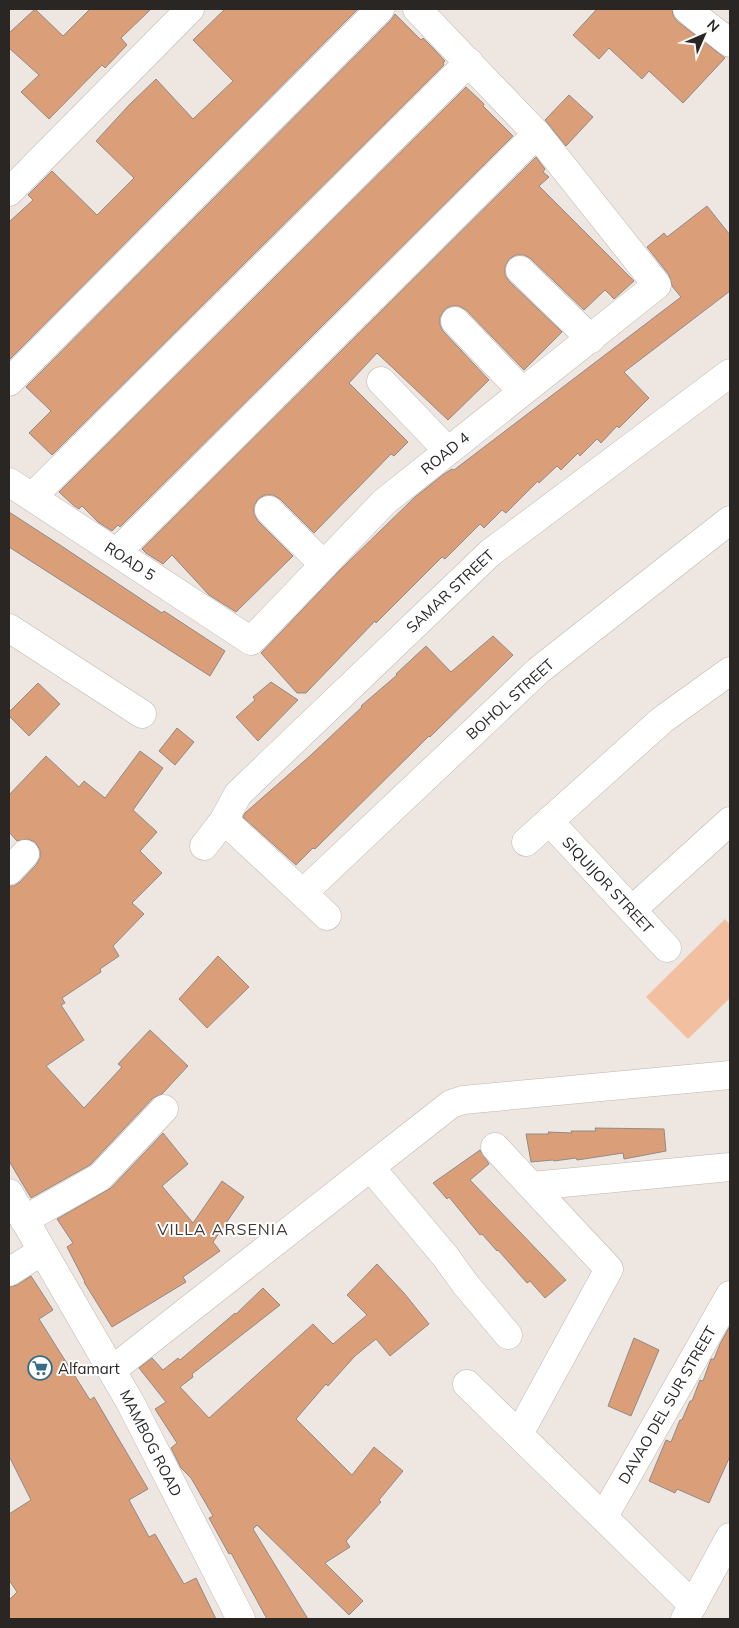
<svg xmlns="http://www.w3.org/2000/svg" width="739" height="1628" font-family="Mulish,sans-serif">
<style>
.green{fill:#f2bfa0}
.building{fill:#da9e79;stroke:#928a86}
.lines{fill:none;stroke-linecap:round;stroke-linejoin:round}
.minor-casing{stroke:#beb6b1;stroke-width:29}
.secondary-casing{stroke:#beb6b1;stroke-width:29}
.minor{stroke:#fff;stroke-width:28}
.secondary{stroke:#fff;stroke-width:28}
.labels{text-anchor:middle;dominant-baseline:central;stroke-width:4;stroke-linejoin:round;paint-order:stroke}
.street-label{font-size:15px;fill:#292624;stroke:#fff}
.poi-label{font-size:15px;fill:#292624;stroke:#fff;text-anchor:start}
.neighbourhood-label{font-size:16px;letter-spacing:1px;fill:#403935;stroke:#fff}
</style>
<rect width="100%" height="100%" fill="#eee6e1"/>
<polygon class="green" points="725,919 730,925 730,998 688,1039 646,997"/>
<g class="building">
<polygon points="35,9 63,36 90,9 151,9 121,38 127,45 105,68 102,65 49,119 21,92 39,75 9,48 9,33"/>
<polygon points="225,9 358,9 9,360 9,222 33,200 28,195 52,171 97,215 134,178 96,141 130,104 156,79 193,119 233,81 193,40"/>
<polygon points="597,9 672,9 673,15 677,21 725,58 683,103 649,71 642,79 609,48 599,59 573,35"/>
<polygon points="395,14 421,40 423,38 433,48 445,61 443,63 444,65 52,455 29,433 51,411 26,387 391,20"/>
<polygon points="466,87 484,104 483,106 513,136 120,527 118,525 112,531 98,522 82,506 79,509 73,505 59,492"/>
<polygon points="569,95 593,117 566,146 545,120"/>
<polygon points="536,157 545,169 543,172 549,177 539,186 634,281 614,299 605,290 584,310 530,258 524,255 516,255 509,259 505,267 505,275 509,281 562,332 524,370 466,310 459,306 451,306 445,309 440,317 440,325 443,331 489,380 448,420 377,353 349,383 408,442 394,456 391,454 314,533 280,499 273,495 265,495 258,499 254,506 254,514 258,521 293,556 236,612 209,595 172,555 163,564 146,553 142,549"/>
<polygon points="707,206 730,235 730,291 624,372 649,398 619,428 617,426 601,443 597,439 580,456 578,453 561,470 557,466 539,483 538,481 506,513 502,510 484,528 480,524 445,559 442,557 376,623 375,621 306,693 297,693 261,653 342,568 415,497 444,474 452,469 454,470 681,297 672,286 669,275 647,247 664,233 667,237"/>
<polygon points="9,512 63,547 162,613 164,611 225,651 210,676 9,547"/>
<polygon points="493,636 513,655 430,737 429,736 315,849 313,848 296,865 243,817 245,813 311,755 362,707 361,706 397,675 396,674 426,646 451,672"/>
<polygon points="271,682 298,700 258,741 236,717 255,700 253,697"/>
<polygon points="38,683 60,704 29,736 9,716 9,712"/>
<polygon points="177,728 194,742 175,765 159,751"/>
<polygon points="140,751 163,768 133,810 157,832 140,851 162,873 132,903 144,914 113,946 119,956 100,969 101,972 62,998 65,1003 61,1005 84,1040 46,1066 84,1108 122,1067 118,1064 150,1030 188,1066 162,1094 153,1098 90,1165 31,1198 9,1161 9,886 14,886 20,882 36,865 40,858 40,850 35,842 28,839 17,841 9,832 9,795 46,756 79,787 84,781 105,798"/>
<polygon points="218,956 249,987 207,1028 179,999"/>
<polygon points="595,1128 664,1129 666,1151 624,1159 623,1153 577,1160 576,1158 554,1161 553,1160 531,1162 526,1134 549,1134 548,1132 572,1133 571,1131 596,1131"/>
<polygon points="163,1133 188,1164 162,1186 193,1223 222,1181 244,1197 213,1242 220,1251 183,1277 186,1282 112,1327 84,1282 85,1282 67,1247 73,1243 57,1219 111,1188"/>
<polygon points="480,1150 489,1164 470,1180 566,1280 545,1298 530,1281 527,1283 498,1250 497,1251 482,1234 480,1235 449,1197 447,1199 433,1183"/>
<polygon points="377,1264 404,1293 429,1324 390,1356 376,1339 355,1356 328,1386 326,1384 296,1419 352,1475 374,1447 403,1471 379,1500 381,1502 346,1541 350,1547 325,1563 363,1601 349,1615 257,1525 253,1529 308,1619 267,1619 231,1553 229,1554 209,1518 213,1516 191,1478 181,1468 171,1448 177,1443 155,1409 166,1402 139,1368 152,1358 163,1370 178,1358 180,1360 235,1313 236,1314 263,1288 280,1305 192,1374 193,1377 180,1387 209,1418 313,1324 333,1344 367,1315 347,1295"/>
<polygon points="31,1276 53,1310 39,1319 90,1400 94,1397 148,1489 129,1500 149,1537 155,1534 184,1584 196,1578 216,1619 9,1619 9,1600 17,1592 9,1580 9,1514 31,1500 9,1456 9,1287 17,1285"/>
<polygon points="730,1326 730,1456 709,1503 677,1489 675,1493 649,1481 666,1440 671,1442 680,1420 682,1420 690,1401 692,1401 700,1380 703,1381 711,1359 714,1359 720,1344"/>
<polygon points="634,1338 659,1350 631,1416 608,1406"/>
</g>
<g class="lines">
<g class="minor-casing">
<g id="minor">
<polyline points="687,9 699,19 730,43"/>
<polyline points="9,192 190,9"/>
<polyline points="520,270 591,339"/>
<polyline points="455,321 522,391"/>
<polyline points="381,381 448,451"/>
<polyline points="9,382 380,9"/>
<polyline points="9,482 251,641 384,502 657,285 537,134 417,9"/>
<polyline points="32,497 469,62"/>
<polyline points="269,510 324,565"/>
<polyline points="117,552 537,134"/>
<polyline points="9,628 142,714"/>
<polyline points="224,820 327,916"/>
<polyline points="549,821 667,948"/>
<polyline points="526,842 662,720 730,671"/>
<polyline points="204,846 224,820 238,794 490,553 730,373"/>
<polyline points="9,871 25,854"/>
<polyline points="303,893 539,670 730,520"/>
<polyline points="632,910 730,821"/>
<polyline points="495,1147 609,1269 519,1434"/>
<polyline points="371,1168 445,1256 466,1285 508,1335"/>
<polyline points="532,1186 730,1167"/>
<polyline points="24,1220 100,1177 164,1109"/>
<polyline points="9,1272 42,1251"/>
<polyline points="112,1370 451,1104 463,1100 730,1075"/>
<polyline points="467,1384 693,1605"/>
<polyline points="604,1516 730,1295"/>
<polyline points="685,1619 730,1537"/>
</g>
</g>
<g class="secondary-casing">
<polyline id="secondary" points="9,1193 130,1402 241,1619"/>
</g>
<use href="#minor" class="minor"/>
<use href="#secondary" class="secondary"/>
</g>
<defs>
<g id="supermarket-ring" transform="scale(1.25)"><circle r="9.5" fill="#fff" stroke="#376c88" stroke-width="1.5"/><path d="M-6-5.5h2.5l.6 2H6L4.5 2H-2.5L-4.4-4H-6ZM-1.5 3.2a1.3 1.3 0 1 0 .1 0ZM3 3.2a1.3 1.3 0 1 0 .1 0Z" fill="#376c88"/></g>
</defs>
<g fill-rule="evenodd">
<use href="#supermarket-ring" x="40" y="1368"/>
</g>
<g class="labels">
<g class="street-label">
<text transform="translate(445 453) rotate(-39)">ROAD 4</text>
<text transform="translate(130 561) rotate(33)">ROAD 5</text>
<text transform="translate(450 591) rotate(-43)">SAMAR STREET</text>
<text transform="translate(510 699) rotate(-42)">BOHOL STREET</text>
<text transform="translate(608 885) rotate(47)">SIQUIJOR STREET</text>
<text transform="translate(667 1405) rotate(-60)">DAVAO DEL SUR STREET</text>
<text transform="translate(151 1443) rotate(63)">MAMBOG ROAD</text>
</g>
<g class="poi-label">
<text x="58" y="1368">Alfamart</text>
</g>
<g class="neighbourhood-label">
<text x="223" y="1229">VILLA ARSENIA</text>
</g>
</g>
<rect width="739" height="1628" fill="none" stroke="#292624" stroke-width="20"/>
<g transform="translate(704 35) rotate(45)" stroke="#ffffff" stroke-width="4" paint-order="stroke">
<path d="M0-4L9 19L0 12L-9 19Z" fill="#292624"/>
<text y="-8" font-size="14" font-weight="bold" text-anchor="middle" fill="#292624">N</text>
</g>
</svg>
